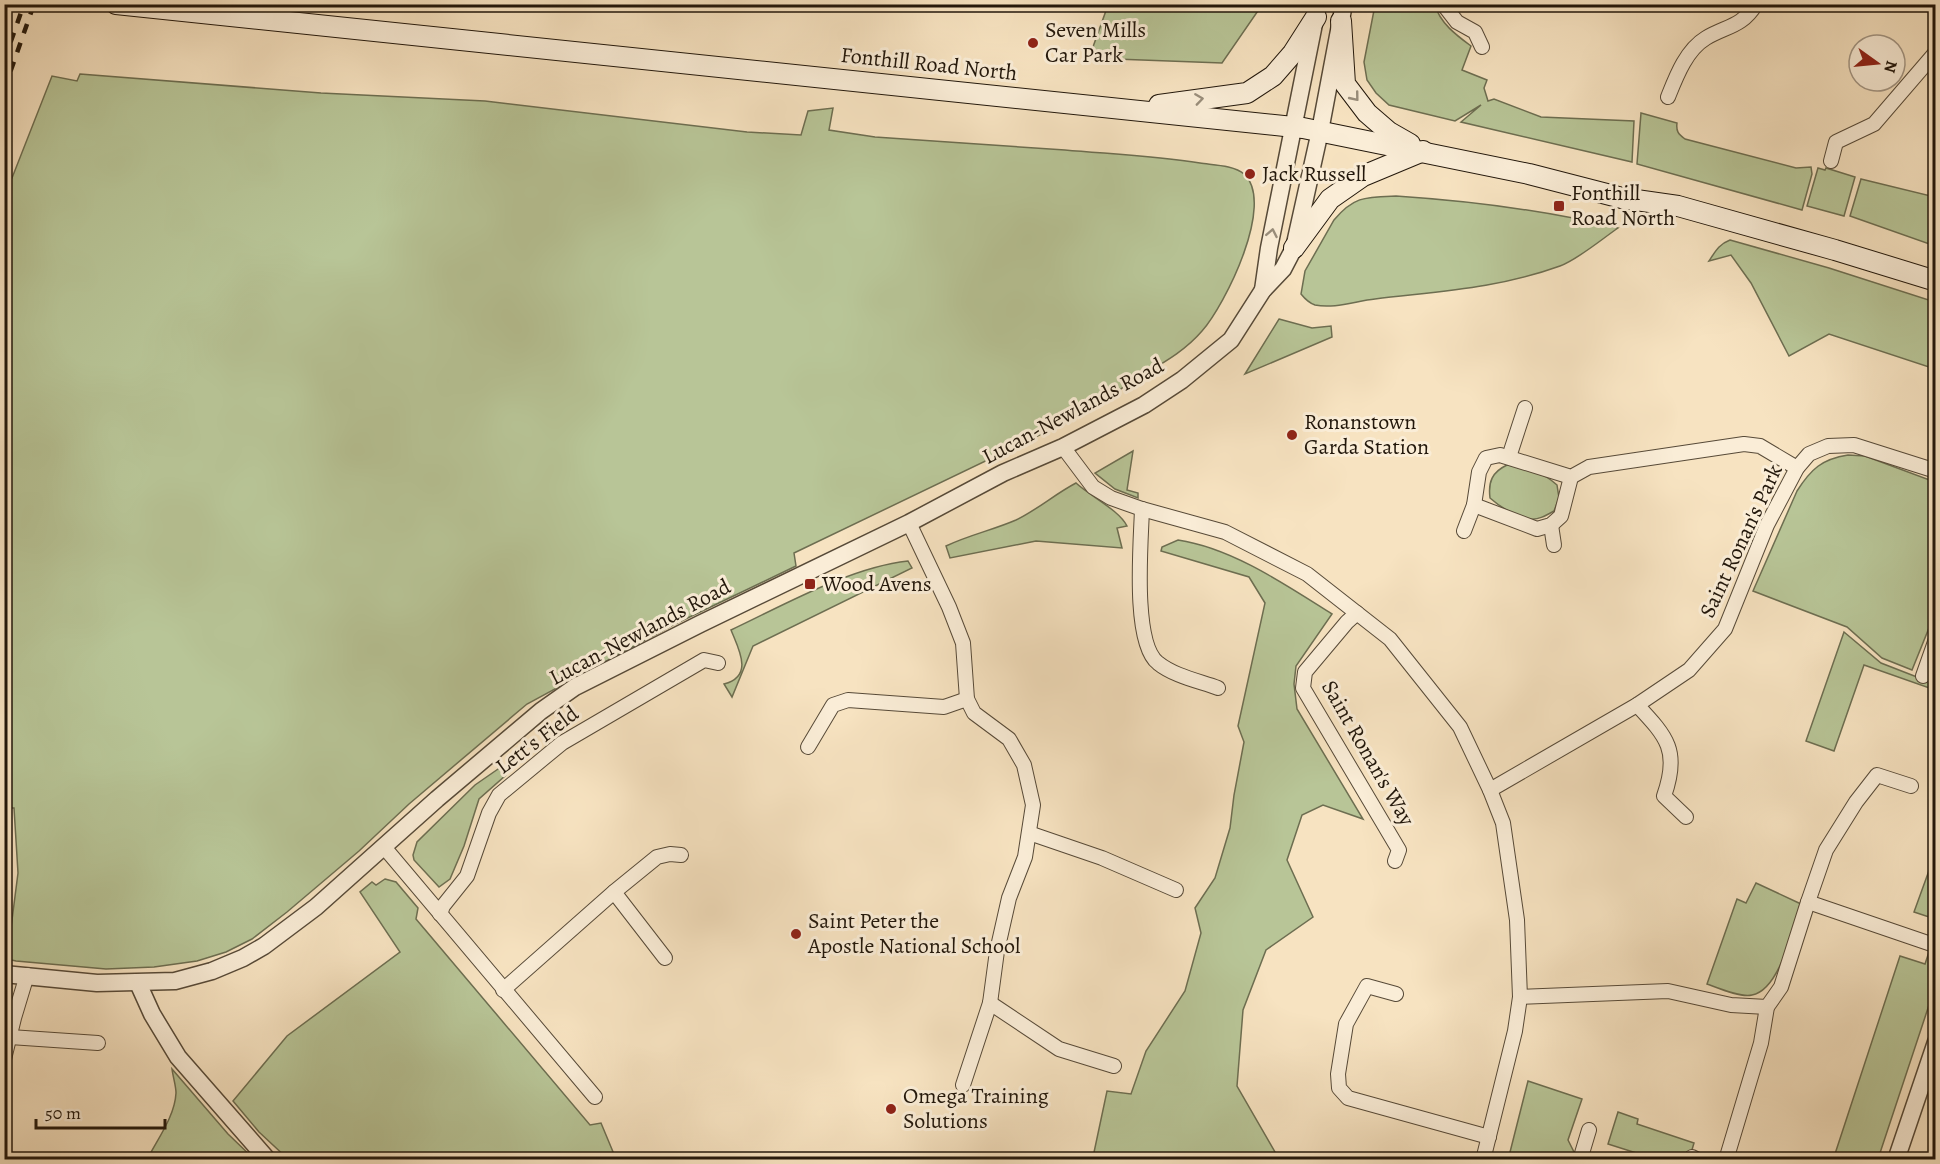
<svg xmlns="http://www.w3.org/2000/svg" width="1940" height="1164" font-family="Alegreya,serif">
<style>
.green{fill:#b8c597;stroke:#6d6e51;stroke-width:1.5}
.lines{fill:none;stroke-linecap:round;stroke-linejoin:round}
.minor-casing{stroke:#574a38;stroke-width:16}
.tertiary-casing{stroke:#574a38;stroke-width:19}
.secondary-casing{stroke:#22170b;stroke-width:22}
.minor{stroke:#faedd7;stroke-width:14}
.tertiary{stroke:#faedd7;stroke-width:16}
.secondary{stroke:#faedd7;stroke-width:20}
.rail{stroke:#22170b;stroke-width:4.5;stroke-dasharray:10 10;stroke-linecap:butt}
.oneway{stroke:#998d7b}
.poi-dot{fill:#8f2418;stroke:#faedd7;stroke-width:2}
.labels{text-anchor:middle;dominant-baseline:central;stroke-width:6;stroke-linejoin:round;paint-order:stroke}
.poi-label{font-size:22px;fill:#22170b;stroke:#faedd7;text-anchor:start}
.street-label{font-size:22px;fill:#22170b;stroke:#faedd7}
</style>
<rect width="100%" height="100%" fill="#f7e3c1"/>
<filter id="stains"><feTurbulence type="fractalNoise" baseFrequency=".00333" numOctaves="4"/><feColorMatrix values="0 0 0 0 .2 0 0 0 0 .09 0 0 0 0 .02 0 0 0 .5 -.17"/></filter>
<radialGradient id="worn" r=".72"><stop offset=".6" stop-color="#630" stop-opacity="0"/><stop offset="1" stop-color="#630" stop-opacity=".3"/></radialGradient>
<g class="green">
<polygon points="1108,5 1108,4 1262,5 1222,63 1089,58"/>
<path d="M1375,5h60c5,18 21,30 36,41l-9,24 25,10 -3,8 4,13 6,-2 47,18 93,4 -2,41 -171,-40 20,-17 -26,16 -66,-16 -13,-12 -9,-13 -3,-18z"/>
<path d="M80,74l241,19 164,8 262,31 54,3 7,-24 25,-3 -4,22 46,7c63,4 127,9 190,13 45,4 91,6 135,13 13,2 34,2 44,11 32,29 -19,131 -42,157 -28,33 -72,45 -102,75l-306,147 2,13 -123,59 -146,79 -118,100 -50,47 -72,61 -35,27 -26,13 -29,9 -43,6 -48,2 -90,-8 -9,-2 11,-86 -4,-65h-9v-618l7,-12 40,-102 25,5z"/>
<path d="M1641,113l36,10c-1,8 1,11 8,16l111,29 15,-1 1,7 -10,36 -165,-46z"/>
<polygon points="1818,168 1825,170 1826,168 1855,177 1844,216 1807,206"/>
<polygon points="1861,179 1935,197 1935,246 1850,216"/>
<path d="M1396,196c75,5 149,14 222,32 -16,11 -41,32 -58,38 -64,23 -119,25 -185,33 -19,2 -41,10 -60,6 -6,-2 -10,-6 -14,-11l4,-23 29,-51c20,-24 32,-23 62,-24z"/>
<path d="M1730,240l99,28 106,34v67l-106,-35 -40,22 -38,-73 -20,-28 -22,6c6,-9 10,-17 21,-21z"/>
<polygon points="1279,319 1312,328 1331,326 1332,337 1245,374"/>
<polygon points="1133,451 1127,490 1138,493 1138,498 1115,489 1095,473"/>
<path d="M1848,455l17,1 70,26v131l-23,57 -30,-12 -35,-31 -94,-36 44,-100c14,-22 25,-32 51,-36z"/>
<path d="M1507,465c18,1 37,8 50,20l2,13 -5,13c-7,4 -15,9 -24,8 -14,-2 -30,-12 -40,-21 -2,-16 2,-26 17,-33z"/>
<path d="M1076,483c14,13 43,27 51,43l-10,2 5,20 -86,-7 -86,17 -4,-12c23,-11 47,-16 70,-26 21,-10 39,-26 60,-37z"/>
<path d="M1178,540c54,8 108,45 154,74l-36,52 -2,18 3,25 66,110 -40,-14 -21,10 -15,45 26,57 -47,33 -23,60 -6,76 42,73 -185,1 -1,-3 14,-66 24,3 15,-43 39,-60 16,-58 -6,-25 20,-30 15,-50 4,-33 10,-53 -6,-16 27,-123 -16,-26 -88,-26 1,-4z"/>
<path d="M908,561l4,7 -159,78 -21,51 -8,-13c30,-8 15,-34 7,-54 53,-25 120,-63 177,-69z"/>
<polygon points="1844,632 1881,663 1935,684 1935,690 1864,665 1834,751 1806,741"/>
<polygon points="501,767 506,775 479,799 464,846 450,879 439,887 414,860 413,855 417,842 475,785"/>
<polygon points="1935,854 1936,854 1935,919 1914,912"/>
<polygon points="385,879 396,882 418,908 416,919 590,1125 601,1123 616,1159 288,1159 259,1132 233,1101 287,1036 400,952 360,892 372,882 376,885"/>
<path d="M1756,883l45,21c-8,24 -21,86 -49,91 -11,3 -34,-7 -45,-11l30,-85 9,4z"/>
<polygon points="1935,934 1935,987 1878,1159 1833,1160 1900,956 1925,964"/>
<path d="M172,1069l56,65 26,25h-104l-1,-3c10,-19 26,-41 27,-63 0,-7 -3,-16 -4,-24z"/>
<polygon points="1528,1081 1582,1099 1568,1140 1575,1154 1573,1159 1508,1160"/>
<polygon points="1618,1112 1638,1119 1637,1124 1694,1143 1689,1160 1655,1159 1608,1144"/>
</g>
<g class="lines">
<g class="minor-casing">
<g id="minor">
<polyline points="1443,4 1457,22 1475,32 1482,47"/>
<path d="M1668,97c8,-20 18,-47 38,-59 20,-12 36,-11 50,-34"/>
<polyline points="1831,161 1836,142 1874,124 1936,52"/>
<polyline points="1063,447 1093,487 1111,498 1142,509 1225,532 1307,574 1390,639 1460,727 1490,790 1503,823 1517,920 1520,997 1515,1031 1483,1160"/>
<polyline points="1509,457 1525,408"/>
<polyline points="1474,505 1537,529 1551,525 1561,516 1571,477"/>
<path d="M1142,509c-1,32 -10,134 16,154 16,13 41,18 60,25"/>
<polyline points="909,523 949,607 963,643 967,699 974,713 1009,739 1024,765 1033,805 1025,857 1009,898 997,951 990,1003 963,1085"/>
<polyline points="1551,525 1554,545"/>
<polyline points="1464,531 1474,505 1479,472 1486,458 1500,455 1571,477 1589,467 1744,444 1760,446 1797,468"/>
<polyline points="1357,613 1347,622 1305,672 1303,688 1399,850 1395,861"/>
<polyline points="1923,676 1936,639"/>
<path d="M1637,705c30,32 43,46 27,91l22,21"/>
<polyline points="808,747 833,705 848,700 944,707 967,699"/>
<polyline points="1490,790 1637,705 1689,670 1725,629 1767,525 1797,468 1809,454 1828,446 1854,445 1936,471"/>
<polyline points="1029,833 1102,858 1176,890"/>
<polyline points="384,847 595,1097"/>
<polyline points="614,892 665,958"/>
<polyline points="1808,902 1931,944"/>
<polyline points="440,914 443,906 467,876 489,813 499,795 562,743 704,660 718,663"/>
<polyline points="503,990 614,892 657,857 670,854 681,855"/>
<polyline points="1396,994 1367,986 1346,1024 1338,1074 1339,1088 1348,1098 1489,1137"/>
<polyline points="1520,997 1668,991 1731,1005 1767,1007"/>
<polyline points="990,1003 1059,1049 1114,1066"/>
<polyline points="10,1037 98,1043"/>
<polyline points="4,1059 14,1018 27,975"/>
<polyline points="1692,1157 1698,1160"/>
<polyline points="1580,1160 1589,1130"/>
<polyline points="1726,1160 1761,1043 1767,1007 1781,987 1808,902 1826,850 1856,802 1877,775 1911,786"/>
</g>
</g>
<g class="tertiary-casing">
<g id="tertiary">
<polyline points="1263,290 1269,248 1318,4"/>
<polyline points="4,974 97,983 175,981 212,971 243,958 264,946 316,907 437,799 541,711 575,687 700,624 909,523 1003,473 1063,447 1144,405 1182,380 1231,340 1263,290 1283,269 1294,248 1320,131 1344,4"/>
<polyline points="138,983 152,1014 178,1057 268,1160"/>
<polyline points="1896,1160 1936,1042"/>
</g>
</g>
<g class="secondary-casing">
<g id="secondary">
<polyline points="116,4 1303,128 1529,174 1622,198 1678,206 1835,250 1936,281"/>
<polyline points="1341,21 1345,84 1367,113 1389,132 1410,144"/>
<polyline points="1159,105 1247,93 1273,76 1293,53 1316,17"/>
<polyline points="1294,248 1330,199 1363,176 1423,151"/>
</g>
</g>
<use href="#minor" class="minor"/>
<use href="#tertiary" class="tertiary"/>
<use href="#secondary" class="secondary"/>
<g class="rail">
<polyline points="4,61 24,4"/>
<polyline points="4,90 34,4"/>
</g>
</g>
<defs><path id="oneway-chevron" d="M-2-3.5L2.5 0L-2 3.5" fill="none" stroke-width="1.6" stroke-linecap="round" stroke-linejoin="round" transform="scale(1.5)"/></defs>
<g class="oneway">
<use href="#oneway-chevron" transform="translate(1355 97) rotate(51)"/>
<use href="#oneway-chevron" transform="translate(1199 99) rotate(-8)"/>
<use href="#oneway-chevron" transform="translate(1272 233) rotate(-79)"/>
</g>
<g class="poi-dot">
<circle cx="1033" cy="43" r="6"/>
<circle cx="1250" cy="174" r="6"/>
<rect x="1553" y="200" width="12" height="12" rx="3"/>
<circle cx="1292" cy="435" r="6"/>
<rect x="804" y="578" width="12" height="12" rx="3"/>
<circle cx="796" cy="934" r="6"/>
<circle cx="891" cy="1109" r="6"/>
</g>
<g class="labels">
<g class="poi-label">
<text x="1045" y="30">Seven Mills<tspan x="1045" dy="25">Car Park</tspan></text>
<text x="1262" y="174">Jack Russell</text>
<text x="1571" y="193">Fonthill<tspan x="1571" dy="25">Road North</tspan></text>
<text x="1304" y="422">Ronanstown<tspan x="1304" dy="25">Garda Station</tspan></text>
<text x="822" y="584">Wood Avens</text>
<text x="808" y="921">Saint Peter the<tspan x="808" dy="25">Apostle National School</tspan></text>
<text x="903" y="1096">Omega Training<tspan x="903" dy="25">Solutions</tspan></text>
</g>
<g class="street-label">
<text transform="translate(929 64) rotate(6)">Fonthill Road North</text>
<text transform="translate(1073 411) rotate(-28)">Lucan-Newlands Road</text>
<text transform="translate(1741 541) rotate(-65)">Saint Ronan's Park</text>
<text transform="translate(640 632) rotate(-28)">Lucan-Newlands Road</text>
<text transform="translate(537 740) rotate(-37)">Lett's Field</text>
<text transform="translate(1368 753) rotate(60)">Saint Ronan's Way</text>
</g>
</g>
<rect width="1940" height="1164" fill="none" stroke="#f7e3c1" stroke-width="24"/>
<rect x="6" y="6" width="1928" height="1152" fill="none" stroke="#22170b" stroke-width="3"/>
<rect x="12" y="12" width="1916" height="1140" fill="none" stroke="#22170b" stroke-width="1.5"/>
<g transform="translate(1877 63) rotate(105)"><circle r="28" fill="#faedd7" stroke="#a49785" stroke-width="1.5"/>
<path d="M0-4.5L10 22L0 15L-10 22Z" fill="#8f2418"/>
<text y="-9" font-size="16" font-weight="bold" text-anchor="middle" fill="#22170b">N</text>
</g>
<path d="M36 1119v9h129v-9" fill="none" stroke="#22170b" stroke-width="3"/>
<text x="45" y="1119" font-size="18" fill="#22170b" stroke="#faedd7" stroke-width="4.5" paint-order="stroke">50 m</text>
<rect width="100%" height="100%" filter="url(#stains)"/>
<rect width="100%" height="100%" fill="url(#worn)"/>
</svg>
